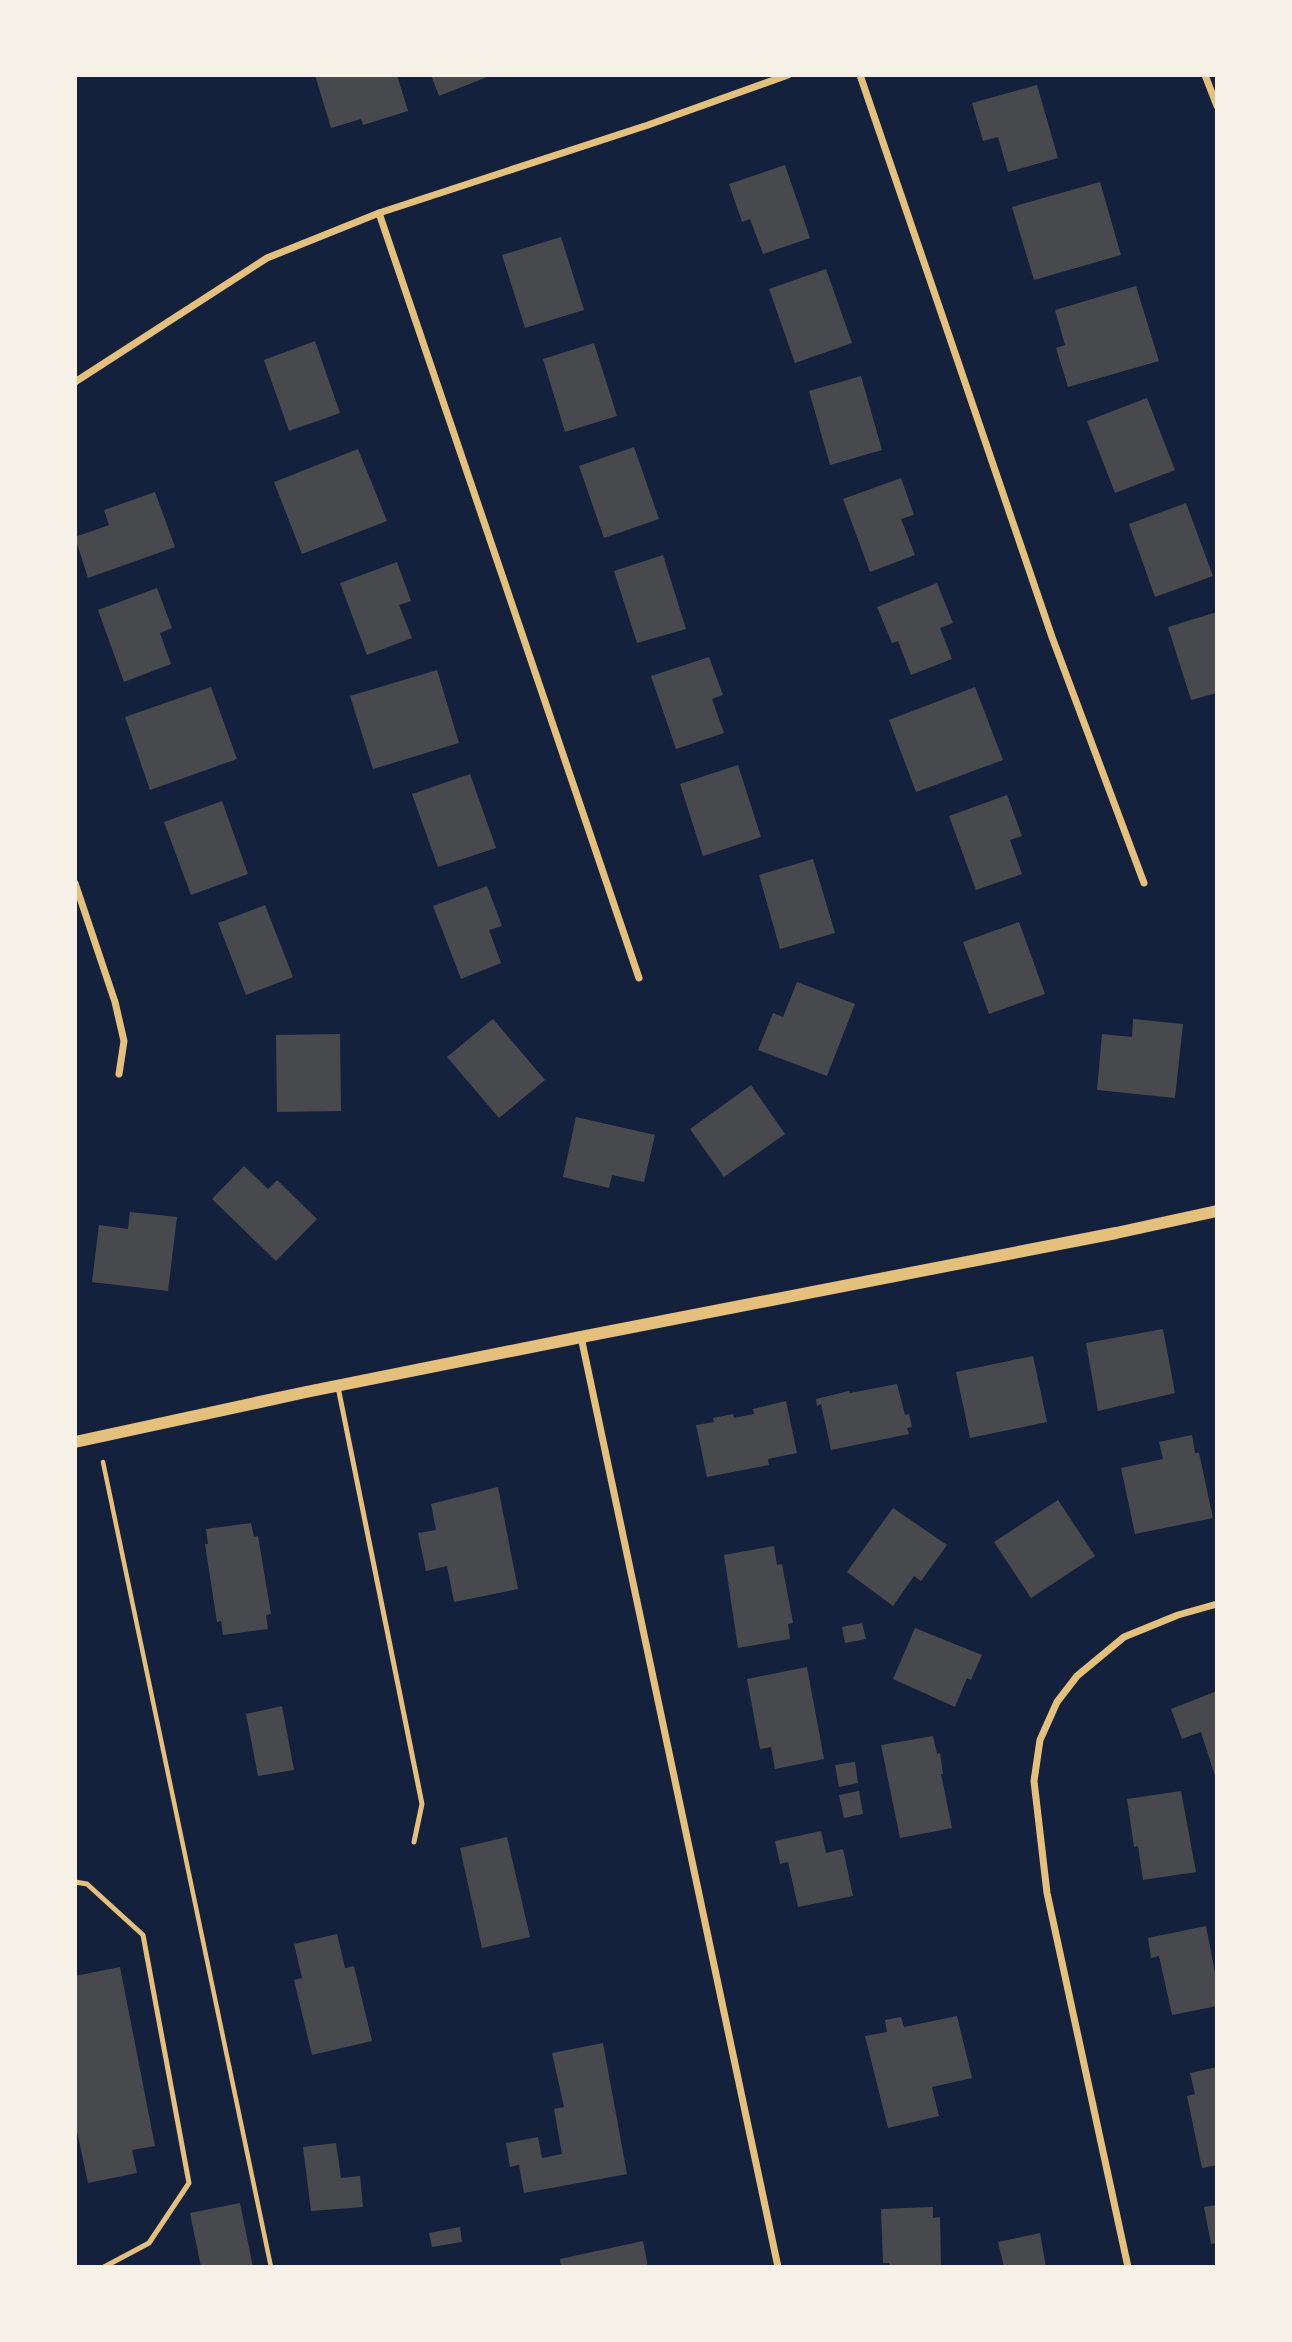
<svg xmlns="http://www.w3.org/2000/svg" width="1292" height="2342" font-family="'Fira Sans',sans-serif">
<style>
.building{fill:#48494c}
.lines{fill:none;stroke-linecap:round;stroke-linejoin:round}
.path{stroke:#e5c07b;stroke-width:4.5}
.service{stroke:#e5c07b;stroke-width:5}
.minor{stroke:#e5c07b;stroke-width:7}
.tertiary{stroke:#e5c07b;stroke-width:12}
</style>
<rect width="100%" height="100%" fill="#14213d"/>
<g class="building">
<polygon points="315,75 397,75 408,111 363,125 361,119 331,128"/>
<polygon points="431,75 492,75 439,96"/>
<polygon points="1037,85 1058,158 1008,172 998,137 983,141 972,103"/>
<polygon points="785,165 810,238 763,254 750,219 742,222 729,184"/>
<polygon points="1100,182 1121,255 1034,280 1012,207"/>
<polygon points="561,237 584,310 525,328 502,255"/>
<polygon points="826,269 852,343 795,363 769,289"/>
<polygon points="1136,286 1159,361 1068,387 1056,348 1065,345 1055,310"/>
<polygon points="315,341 340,413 289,431 264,360"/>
<polygon points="594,343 617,416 565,432 543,359"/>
<polygon points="861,376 882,450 830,465 809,391"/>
<polygon points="1147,398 1175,470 1115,493 1087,421"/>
<polygon points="634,447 659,519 604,538 579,466"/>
<polygon points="358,449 387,521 302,554 274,482"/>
<polygon points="901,478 914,515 901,519 915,555 870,572 843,499"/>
<polygon points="155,492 175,547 88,578 75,537 109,525 104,510"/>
<polygon points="1186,503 1213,576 1155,597 1129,524"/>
<polygon points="663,555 686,629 637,643 614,571"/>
<polygon points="397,562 411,601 399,605 412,638 367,655 340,583"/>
<polygon points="937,583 953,623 940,628 952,659 911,675 898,641 892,643 877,607"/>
<polygon points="157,588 172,628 160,633 171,664 124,682 98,610"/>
<polygon points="1217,612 1217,693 1191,700 1168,627"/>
<polygon points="709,657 723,695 712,699 724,733 676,749 651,676"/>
<polygon points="437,670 459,743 373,769 350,696"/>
<polygon points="211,687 237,759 150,790 125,717"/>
<polygon points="975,687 1003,760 916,792 889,720"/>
<polygon points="738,765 761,837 703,856 680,784"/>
<polygon points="470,774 496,848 438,867 412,794"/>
<polygon points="1007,795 1022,836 1010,840 1022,874 976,890 949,816"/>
<polygon points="222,801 248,874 191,895 164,822"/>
<polygon points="813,859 835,933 780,949 759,875"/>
<polygon points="487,886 502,926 489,930 501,963 461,979 433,906"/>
<polygon points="265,905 293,977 246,995 218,923"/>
<polygon points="1019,922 1045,994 989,1014 963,942"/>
<polygon points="797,982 855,1004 827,1076 758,1050 773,1013 783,1017"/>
<polygon points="493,1019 545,1080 499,1118 447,1057"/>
<polygon points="1133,1019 1183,1024 1175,1098 1097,1090 1102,1034 1132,1037"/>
<polygon points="340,1034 341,1111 277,1112 276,1035"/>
<polygon points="751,1085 785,1134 724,1177 690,1129"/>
<polygon points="576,1117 655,1135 644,1182 612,1175 609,1188 563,1177"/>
<polygon points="244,1166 268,1189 277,1180 317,1219 276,1261 212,1199"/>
<polygon points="130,1212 177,1217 168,1291 92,1282 99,1225 128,1229"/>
<polygon points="1163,1329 1175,1393 1098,1411 1086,1343"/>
<polygon points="1033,1356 1047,1422 970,1438 956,1372"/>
<polygon points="897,1384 905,1415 909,1414 912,1427 907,1428 909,1434 831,1450 821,1404 817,1406 816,1399 849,1391 850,1393"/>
<polygon points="786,1401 797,1453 768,1459 769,1465 707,1477 696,1425 714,1422 713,1418 733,1414 734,1418 754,1414 753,1409"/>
<polygon points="1192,1435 1195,1453 1199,1453 1213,1518 1135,1534 1121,1468 1163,1459 1159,1442"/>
<polygon points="498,1487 518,1589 454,1602 447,1566 426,1571 418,1533 436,1530 431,1504"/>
<polygon points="1058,1500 1095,1556 1031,1598 994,1542"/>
<polygon points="893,1508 947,1545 921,1581 914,1576 893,1606 847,1572"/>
<polygon points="251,1523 254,1537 258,1536 271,1614 266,1615 268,1629 223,1635 221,1621 217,1622 205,1544 208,1544 206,1529"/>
<polygon points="774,1546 777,1565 782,1564 793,1623 788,1624 790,1639 738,1648 724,1555"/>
<polygon points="862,1623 866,1639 845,1643 842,1627"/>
<polygon points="915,1628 982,1655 971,1680 967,1678 955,1707 893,1679"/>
<polygon points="807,1667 824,1759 775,1769 771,1747 760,1749 747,1679"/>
<polygon points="1217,1691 1217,1779 1216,1779 1201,1732 1182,1739 1171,1709"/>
<polygon points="282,1706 294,1770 258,1776 246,1714"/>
<polygon points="933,1736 937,1754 940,1753 943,1774 941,1774 952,1828 900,1838 881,1745"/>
<polygon points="855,1762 858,1783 839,1787 835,1765"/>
<polygon points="859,1791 863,1814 844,1818 839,1795"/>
<polygon points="1181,1791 1196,1872 1143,1880 1138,1846 1134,1847 1127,1799"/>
<polygon points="821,1831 826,1853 843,1849 853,1896 798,1907 788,1862 780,1864 775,1841"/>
<polygon points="507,1837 530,1937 482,1948 460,1848"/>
<polygon points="1206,1926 1217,1983 1217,2006 1172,2015 1159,1956 1151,1958 1148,1938"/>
<polygon points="337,1934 345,1968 354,1966 372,2041 312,2055 294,1980 302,1978 294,1944"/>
<polygon points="120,1967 155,2146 132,2150 137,2173 88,2183 75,2122 75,1976"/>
<polygon points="957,2016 972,2078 932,2087 939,2116 888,2128 865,2036 887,2032 885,2020 901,2017 904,2027"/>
<polygon points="603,2043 627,2174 524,2193 519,2165 510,2167 506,2143 538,2137 542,2158 562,2154 554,2109 564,2107 552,2053"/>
<polygon points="1217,2067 1217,2165 1202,2168 1187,2096 1195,2094 1190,2073"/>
<polygon points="336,2143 341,2178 360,2176 363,2207 311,2211 303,2147"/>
<polygon points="240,2203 253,2267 201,2267 190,2213"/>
<polygon points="1217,2205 1217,2243 1211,2244 1204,2207"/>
<polygon points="933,2207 933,2218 940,2217 941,2267 890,2267 889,2263 883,2263 881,2209"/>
<polygon points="460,2227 462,2242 432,2247 429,2233"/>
<polygon points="1040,2233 1046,2267 1004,2267 998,2242"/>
<polygon points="643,2241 648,2267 561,2267 560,2259"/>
</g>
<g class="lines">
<polyline class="path" points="103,1462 271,2267"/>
<g class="service">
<polyline points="338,1387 422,1804 414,1842"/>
<polyline points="75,1882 87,1884 143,1935 189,2183 149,2243 104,2267"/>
</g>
<g class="minor">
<polyline points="860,75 1052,637 1144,883"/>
<polyline points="1205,75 1217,106"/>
<polyline points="379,213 639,978"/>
<polyline points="75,382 267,258 379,213 648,125 788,75"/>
<polyline points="75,883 115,1002 124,1041 119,1074"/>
<polyline points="581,1337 778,2267"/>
<polyline points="1128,2267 1047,1893 1034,1781 1040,1740 1057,1702 1077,1676 1124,1637 1178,1615 1217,1604"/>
</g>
<polyline class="tertiary" points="75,1442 306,1392 581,1337 1116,1233 1217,1211"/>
</g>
<rect width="1292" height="2342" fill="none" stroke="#f6f1e7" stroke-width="154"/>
</svg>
